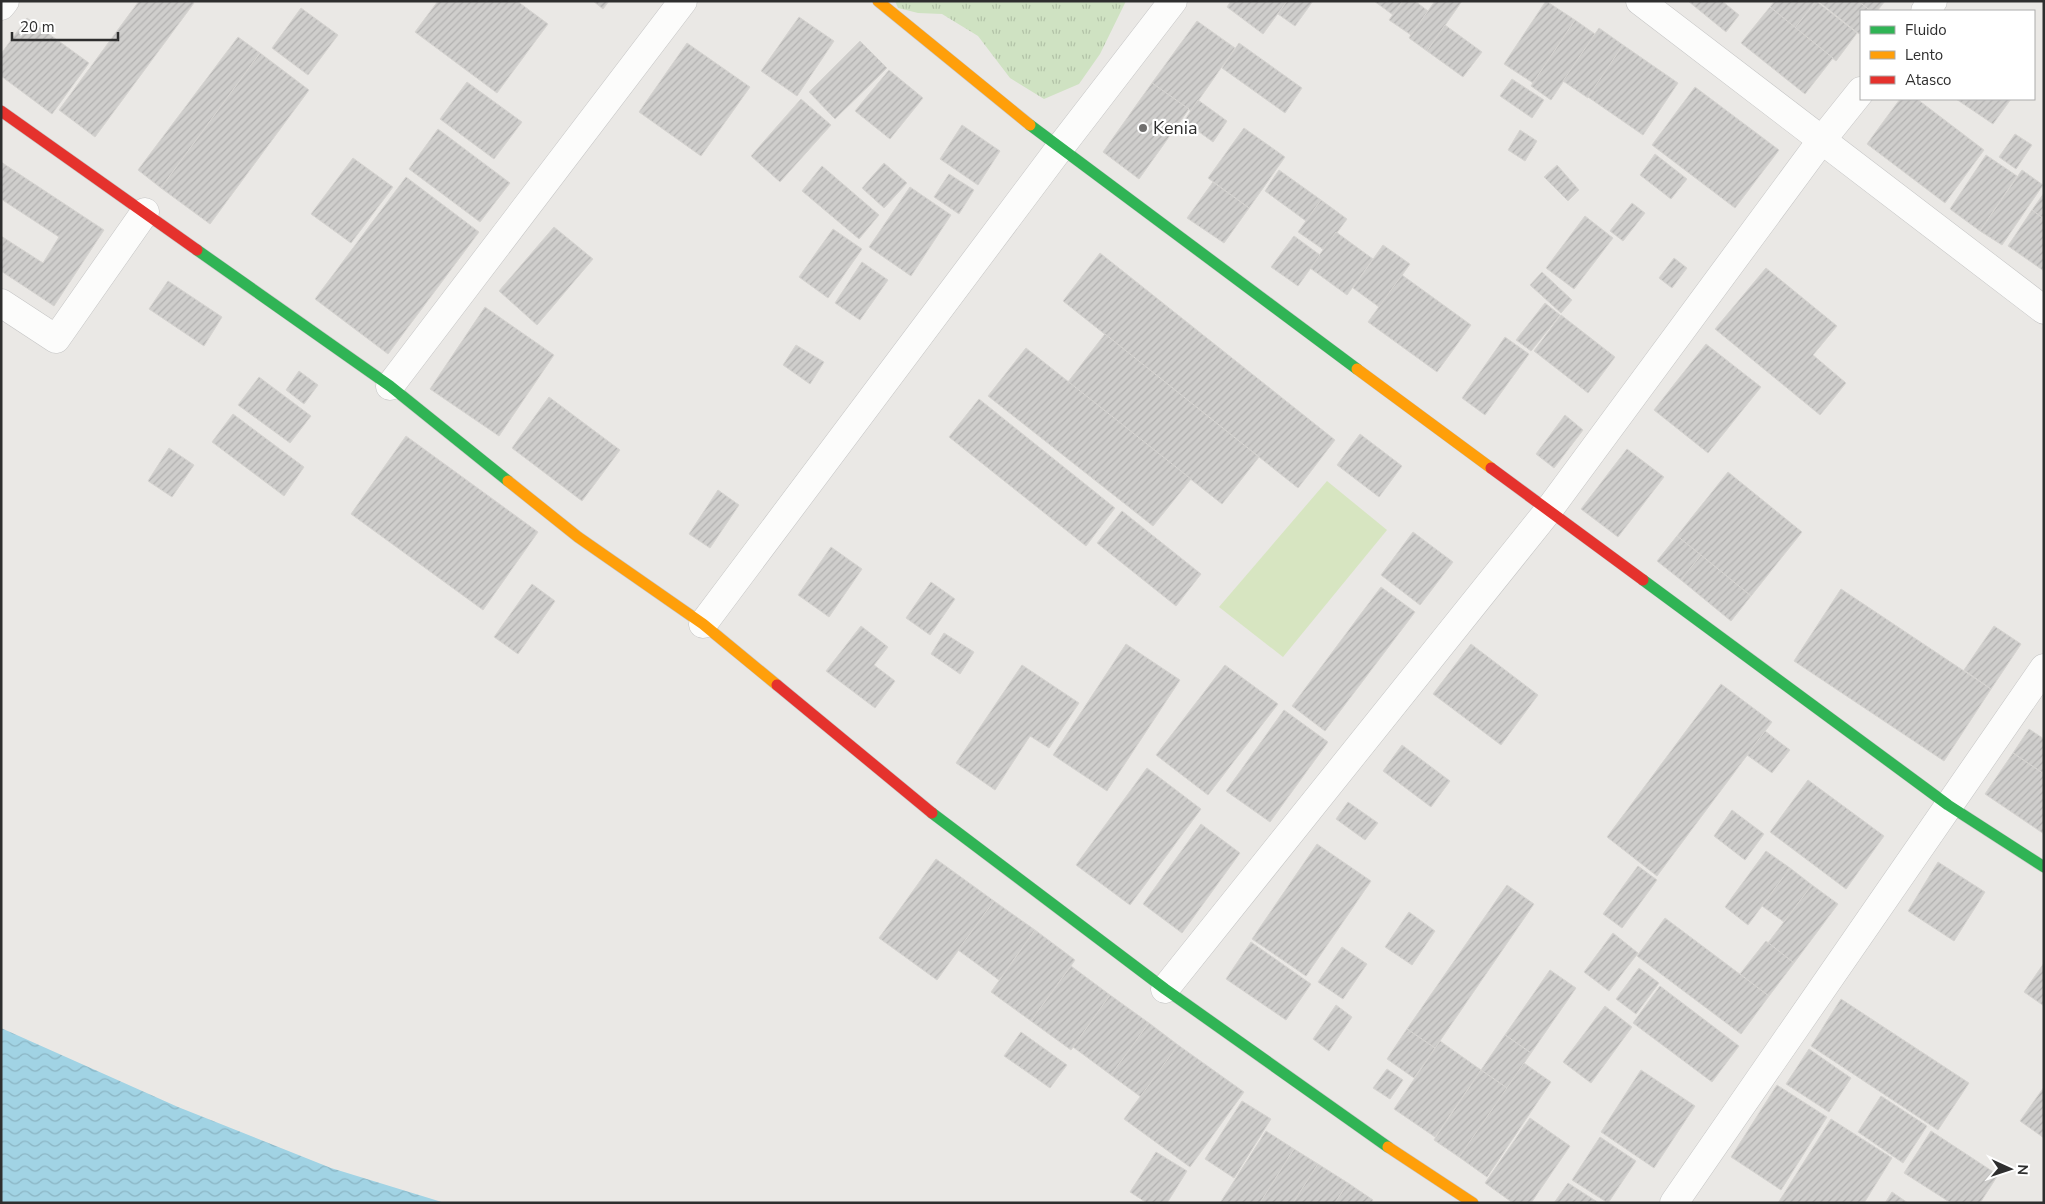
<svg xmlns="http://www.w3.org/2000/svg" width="2045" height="1204" font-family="'Nunito Sans',sans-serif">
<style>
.park{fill:url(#park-tufts)}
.pitch{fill:#d7e5c1}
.water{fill:url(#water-waves)}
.building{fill:url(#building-hatch);stroke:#d6d4d1}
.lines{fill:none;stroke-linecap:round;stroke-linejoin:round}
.street-casing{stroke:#c5c5c5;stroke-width:29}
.fast-casing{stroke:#c5c5c5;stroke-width:12}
.slow-casing{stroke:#c5c5c5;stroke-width:12}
.jam-casing{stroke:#c5c5c5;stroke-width:12}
.street{stroke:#fcfcfb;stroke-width:28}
.fast{stroke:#30b455;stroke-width:11}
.slow{stroke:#ff9f0a;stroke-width:11}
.jam{stroke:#e5322d;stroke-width:11}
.poi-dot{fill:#706f6e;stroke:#fff;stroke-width:2}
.labels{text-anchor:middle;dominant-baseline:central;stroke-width:4.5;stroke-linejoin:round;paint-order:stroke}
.poi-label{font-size:18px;fill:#2e2e2e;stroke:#fff;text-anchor:start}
</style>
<defs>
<pattern id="park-tufts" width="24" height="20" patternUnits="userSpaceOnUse" patternTransform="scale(1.25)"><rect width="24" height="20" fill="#cfe2c2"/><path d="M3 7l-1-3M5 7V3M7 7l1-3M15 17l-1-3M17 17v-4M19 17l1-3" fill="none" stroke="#b2c2a7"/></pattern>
<pattern id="water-waves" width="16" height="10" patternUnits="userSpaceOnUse" patternTransform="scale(1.25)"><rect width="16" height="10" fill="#a1d3e4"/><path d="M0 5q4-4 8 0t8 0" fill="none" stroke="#8bb5c4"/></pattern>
<pattern id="building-hatch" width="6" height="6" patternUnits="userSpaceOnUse" patternTransform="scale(1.25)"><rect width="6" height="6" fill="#cfcecc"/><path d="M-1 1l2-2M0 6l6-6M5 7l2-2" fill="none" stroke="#b2b1b0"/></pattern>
</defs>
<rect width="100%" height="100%" fill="#eae8e5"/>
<polygon class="park" points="895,1 1126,1 1100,54 1079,84 1044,99 1010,78 978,36 942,14 918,13 898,8"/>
<polygon class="pitch" points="1327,481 1387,530 1283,657 1219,607"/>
<polygon class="water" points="1,1028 178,1107 331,1168 445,1203 1,1203"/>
<g class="building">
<polygon points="139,1 191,1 194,3 95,137 59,110"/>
<polygon points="438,1 517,1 548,24 497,93 415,32"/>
<polygon points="593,1 609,1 603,9"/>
<polygon points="1231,1 1287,1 1263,34 1227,7"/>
<polygon points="1287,1 1313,1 1295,26 1278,14"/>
<polygon points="1374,1 1403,1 1393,15"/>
<polygon points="1403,1 1415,1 1428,11 1411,35 1389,20"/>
<polygon points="1435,1 1462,1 1427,51 1409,38"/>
<polygon points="1546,1 1575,20 1533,83 1504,64"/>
<polygon points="1688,1 1722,1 1739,15 1726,32"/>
<polygon points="1775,1 1816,1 1795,28 1770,7"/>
<polygon points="1816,1 1857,33 1836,61 1795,28"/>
<polygon points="1818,1 1858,1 1871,11 1861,11 1861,31 1859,34"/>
<polygon points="1858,1 1885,1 1877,11 1871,11"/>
<polygon points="1770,7 1833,58 1805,94 1741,43"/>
<polygon points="301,8 338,35 308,75 272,48"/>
<polygon points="799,17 834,41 797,96 761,71"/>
<polygon points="27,18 89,63 52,114 1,76 1,54"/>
<polygon points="1575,20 1595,34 1551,100 1531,86"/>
<polygon points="1197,21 1235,48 1191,111 1152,83"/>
<polygon points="1445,25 1482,52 1463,77 1427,51"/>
<polygon points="1599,28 1623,45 1588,98 1563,81"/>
<polygon points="238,37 260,53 161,188 138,170"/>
<polygon points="860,41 887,68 835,119 809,92"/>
<polygon points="687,43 750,87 701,156 639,112"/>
<polygon points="1239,43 1302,88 1285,113 1222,68"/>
<polygon points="1623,45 1678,83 1643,135 1588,97"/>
<polygon points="260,53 309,90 210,224 161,188"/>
<polygon points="889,70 923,98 890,139 855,111"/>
<polygon points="1512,79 1544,100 1532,118 1500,96"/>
<polygon points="467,82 522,122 494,159 440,119"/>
<polygon points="1152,83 1189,109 1139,179 1103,152"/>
<polygon points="1695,87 1779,150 1735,208 1652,145"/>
<polygon points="801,99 831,125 780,182 751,156"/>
<polygon points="1900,99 1917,99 1984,150 1945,203 1867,144"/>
<polygon points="1956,99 2011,99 1993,124"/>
<polygon points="1198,100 1227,121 1213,142 1184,121"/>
<polygon points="962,125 1000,151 978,185 940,159"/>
<polygon points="1244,128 1285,157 1249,208 1208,178"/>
<polygon points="438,129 510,183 480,222 409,169"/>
<polygon points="1520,130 1537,141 1525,161 1508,150"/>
<polygon points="2015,134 2032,145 2016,169 1999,157"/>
<polygon points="1655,154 1687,179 1671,199 1640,175"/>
<polygon points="1986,155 2017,176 1980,231 1950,209"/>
<polygon points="353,158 393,187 351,243 311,214"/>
<polygon points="1,162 104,230 54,306 1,271 1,236 43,263 59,237 1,199"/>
<polygon points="884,163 907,183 884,208 862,188"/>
<polygon points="1557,165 1579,190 1568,201 1544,177"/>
<polygon points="822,166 879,215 859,239 802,191"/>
<polygon points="1279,170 1321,200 1306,221 1265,191"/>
<polygon points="2022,170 2043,185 2002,245 1980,231"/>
<polygon points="949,174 974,190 959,214 934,197"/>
<polygon points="406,177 479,232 388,354 315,299"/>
<polygon points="1213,182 1249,208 1224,243 1187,218"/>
<polygon points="910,187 951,215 911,276 869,247"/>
<polygon points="2044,193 2044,219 2032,210"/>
<polygon points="1321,200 1347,219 1324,250 1298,232"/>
<polygon points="1632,203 1645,213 1623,241 1610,231"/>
<polygon points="2032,210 2044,219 2044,271 2008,246"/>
<polygon points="1585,216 1613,238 1574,289 1546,268"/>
<polygon points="554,227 593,259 537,325 499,291"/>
<polygon points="833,229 862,249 828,298 799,277"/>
<polygon points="1336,232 1373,259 1347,295 1310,268"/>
<polygon points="1294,236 1320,255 1298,286 1271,267"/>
<polygon points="1383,245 1410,264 1379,307 1353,288"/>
<polygon points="1100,253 1335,440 1298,488 1063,301"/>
<polygon points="1674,258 1687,268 1672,288 1659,278"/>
<polygon points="862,262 888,280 860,320 835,303"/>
<polygon points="1766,268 1837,326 1813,355 1846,383 1820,415 1715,329"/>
<polygon points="1542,272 1572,300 1561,313 1530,285"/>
<polygon points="1402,275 1471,325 1437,372 1368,322"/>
<polygon points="168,281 222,317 204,346 149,309"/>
<polygon points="1545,303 1560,315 1531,351 1516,340"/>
<polygon points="485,307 554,355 499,436 430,389"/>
<polygon points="1561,315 1615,357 1588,393 1534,351"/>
<polygon points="1105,334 1259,457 1222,504 1068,382"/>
<polygon points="1505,337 1529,354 1485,415 1462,398"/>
<polygon points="1706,344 1761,387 1708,453 1654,410"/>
<polygon points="796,345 824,362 810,384 783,365"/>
<polygon points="1026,348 1191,479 1153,526 988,396"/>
<polygon points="299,371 318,385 304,404 286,390"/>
<polygon points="259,377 311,416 290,443 238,405"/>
<polygon points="549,397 620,450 582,501 512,448"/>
<polygon points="979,399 1115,508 1086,546 949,437"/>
<polygon points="233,414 304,467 284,496 212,442"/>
<polygon points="1565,415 1583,430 1554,468 1536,454"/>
<polygon points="1360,434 1402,466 1379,497 1337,465"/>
<polygon points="406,436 538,532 483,610 351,514"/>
<polygon points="169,448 194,465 172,497 148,481"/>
<polygon points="1627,449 1664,477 1618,537 1581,509"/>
<polygon points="1728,472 1802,532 1751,596 1677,536"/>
<polygon points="718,490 739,505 710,548 689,534"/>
<polygon points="1122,511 1201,574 1176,606 1097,543"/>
<polygon points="1413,532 1453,562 1420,605 1381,575"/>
<polygon points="1677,536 1701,555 1681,580 1657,561"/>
<polygon points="831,547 862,569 829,617 798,595"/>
<polygon points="1701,555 1751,596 1731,621 1681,580"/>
<polygon points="931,582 955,599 930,635 906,618"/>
<polygon points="532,584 555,601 518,654 494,637"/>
<polygon points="1381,587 1415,612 1325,731 1292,706"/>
<polygon points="1841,589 1991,689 1944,761 1794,661"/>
<polygon points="861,626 888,647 874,665 895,681 875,708 826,671"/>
<polygon points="1994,626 2021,644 1991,689 1964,670"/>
<polygon points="944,633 974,652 960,674 931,654"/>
<polygon points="1126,644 1180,680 1107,791 1053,755"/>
<polygon points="1471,644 1538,695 1501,745 1433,694"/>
<polygon points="1022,665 1079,703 1049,748 1030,736 995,790 956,763"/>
<polygon points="1225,665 1278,704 1208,795 1156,755"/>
<polygon points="1721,684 1772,722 1657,876 1607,837"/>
<polygon points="1284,710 1328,742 1270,822 1226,791"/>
<polygon points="2029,729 2044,739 2044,774 2013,753"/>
<polygon points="1765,731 1790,750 1772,773 1747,755"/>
<polygon points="1402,745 1450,781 1431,807 1383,771"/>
<polygon points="2013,753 2044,774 2044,834 1985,794"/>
<polygon points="1147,768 1201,809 1130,905 1076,865"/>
<polygon points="1808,780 1884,836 1846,889 1770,832"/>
<polygon points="1348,802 1378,823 1365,840 1336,819"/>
<polygon points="1732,810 1764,834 1745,860 1714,836"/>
<polygon points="1201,824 1240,853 1182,933 1143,904"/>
<polygon points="1317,844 1371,881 1306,976 1252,939"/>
<polygon points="1766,851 1790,868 1748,925 1725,907"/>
<polygon points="936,859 994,901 937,980 879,938"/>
<polygon points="1938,862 1985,892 1954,941 1908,911"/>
<polygon points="1638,866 1657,880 1622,928 1603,914"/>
<polygon points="1790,868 1812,885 1784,922 1762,906"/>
<polygon points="1507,885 1534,904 1435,1048 1407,1029"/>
<polygon points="1812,885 1838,904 1794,963 1768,943"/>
<polygon points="994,901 1035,930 999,980 958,950"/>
<polygon points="1409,912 1435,931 1412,965 1385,947"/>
<polygon points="1665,918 1769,996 1741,1034 1637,956"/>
<polygon points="1035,930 1075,960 1031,1021 991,992"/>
<polygon points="1613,933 1638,953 1609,991 1584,972"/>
<polygon points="1766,941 1794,963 1769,996 1740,974"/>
<polygon points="1251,942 1311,984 1286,1020 1226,979"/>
<polygon points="1342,947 1367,964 1343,999 1318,982"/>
<polygon points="2044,963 2044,1006 2024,992"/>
<polygon points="1071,966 1110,995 1071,1050 1031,1021"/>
<polygon points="1639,968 1659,983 1636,1014 1616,999"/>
<polygon points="1550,970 1576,988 1531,1053 1505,1035"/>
<polygon points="1660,986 1739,1046 1712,1082 1633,1023"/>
<polygon points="1110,995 1149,1023 1111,1075 1073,1047"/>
<polygon points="1841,999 1969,1083 1938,1130 1811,1046"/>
<polygon points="1336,1005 1352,1017 1329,1051 1313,1039"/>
<polygon points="1605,1006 1632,1027 1591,1083 1563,1062"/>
<polygon points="1149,1023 1178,1045 1141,1097 1111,1075"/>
<polygon points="1407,1029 1435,1048 1414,1078 1387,1059"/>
<polygon points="1021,1032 1067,1065 1050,1088 1004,1056"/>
<polygon points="1505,1035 1531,1053 1507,1088 1481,1070"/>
<polygon points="1440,1041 1481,1070 1435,1137 1394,1109"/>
<polygon points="1178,1045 1244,1092 1190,1167 1124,1119"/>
<polygon points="1809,1049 1851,1078 1829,1112 1786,1084"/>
<polygon points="1524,1063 1551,1082 1487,1177 1459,1157"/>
<polygon points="1387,1069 1403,1080 1390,1099 1373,1088"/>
<polygon points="1481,1070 1507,1088 1459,1157 1434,1140"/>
<polygon points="1641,1070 1695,1106 1654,1168 1601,1132"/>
<polygon points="1777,1085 1827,1117 1781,1190 1731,1157"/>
<polygon points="2044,1087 2044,1138 2020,1121"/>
<polygon points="1881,1096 1927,1126 1903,1163 1858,1132"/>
<polygon points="1242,1101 1271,1119 1234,1178 1205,1159"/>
<polygon points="1530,1118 1570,1146 1531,1203 1513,1203 1485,1183"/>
<polygon points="1831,1119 1892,1158 1864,1203 1778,1203"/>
<polygon points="1266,1131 1294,1149 1260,1203 1220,1203"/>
<polygon points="1931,1131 1998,1175 1980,1203 1951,1203 1904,1173"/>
<polygon points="1600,1137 1636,1161 1608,1203 1572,1180"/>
<polygon points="1294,1149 1318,1164 1293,1203 1260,1203"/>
<polygon points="1156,1152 1187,1171 1167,1203 1147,1203 1130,1192"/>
<polygon points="1318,1164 1348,1183 1335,1203 1293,1203"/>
<polygon points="1348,1183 1373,1200 1371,1203 1335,1203"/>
<polygon points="1568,1183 1599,1203 1554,1203"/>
<polygon points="1892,1192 1908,1203 1885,1203"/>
</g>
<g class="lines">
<g class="street-casing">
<g id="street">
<polyline points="1640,1 2044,310"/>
<polyline points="1,6 5,1"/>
<polyline points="1925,11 1933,1"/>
<polyline points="1,303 56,339 145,212"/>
<polyline points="390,386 683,1"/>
<polyline points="703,624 1059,149 1173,1"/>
<polyline points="1165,989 1548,511 1821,141 1861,91"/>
<polyline points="1674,1203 2044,668"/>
</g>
</g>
<g class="fast-casing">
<g id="fast">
<polyline points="1030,125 1357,369"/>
<polyline points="197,250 390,386 508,481"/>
<polyline points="1643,580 1948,805 2044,867"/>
<polyline points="932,813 1165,989 1388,1147"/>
</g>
</g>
<g class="slow-casing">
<g id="slow">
<polyline points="878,1 1030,125"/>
<polyline points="1357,369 1491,468"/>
<polyline points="508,481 578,537 703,624 777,685"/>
<polyline points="1388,1147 1473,1203"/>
</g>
</g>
<g class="jam-casing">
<g id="jam">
<polyline points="1,111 197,250"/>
<polyline points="1491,468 1643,580"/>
<polyline points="777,685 932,813"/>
</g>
</g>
<use href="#street" class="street"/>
<use href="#fast" class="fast"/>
<use href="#slow" class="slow"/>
<use href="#jam" class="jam"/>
</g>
<circle class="poi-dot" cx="1143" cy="128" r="5"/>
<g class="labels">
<g class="poi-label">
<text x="1153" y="128">Kenia</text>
</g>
</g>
<rect width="2045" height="1204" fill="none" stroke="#2e2e2e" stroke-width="5"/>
<rect x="1860" y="10" width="175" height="90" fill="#ffffff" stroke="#ababab"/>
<rect x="1870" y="26" width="25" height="8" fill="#30b455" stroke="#ababab"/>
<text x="1905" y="35" font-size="15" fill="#2e2e2e">Fluido</text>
<rect x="1870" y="51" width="25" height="8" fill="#ff9f0a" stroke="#ababab"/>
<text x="1905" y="60" font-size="15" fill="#2e2e2e">Lento</text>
<rect x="1870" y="76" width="25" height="8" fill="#e5322d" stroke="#ababab"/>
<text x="1905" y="85" font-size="15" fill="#2e2e2e">Atasco</text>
<g transform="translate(2010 1169) rotate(93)" stroke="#ffffff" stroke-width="4" paint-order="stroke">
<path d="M0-4L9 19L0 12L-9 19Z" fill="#2e2e2e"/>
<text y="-8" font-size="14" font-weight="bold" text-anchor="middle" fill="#2e2e2e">N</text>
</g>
<path d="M12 32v8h106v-8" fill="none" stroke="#2e2e2e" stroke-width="2.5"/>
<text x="20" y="32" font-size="15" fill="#2e2e2e" stroke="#ffffff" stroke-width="4" paint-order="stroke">20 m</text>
</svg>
